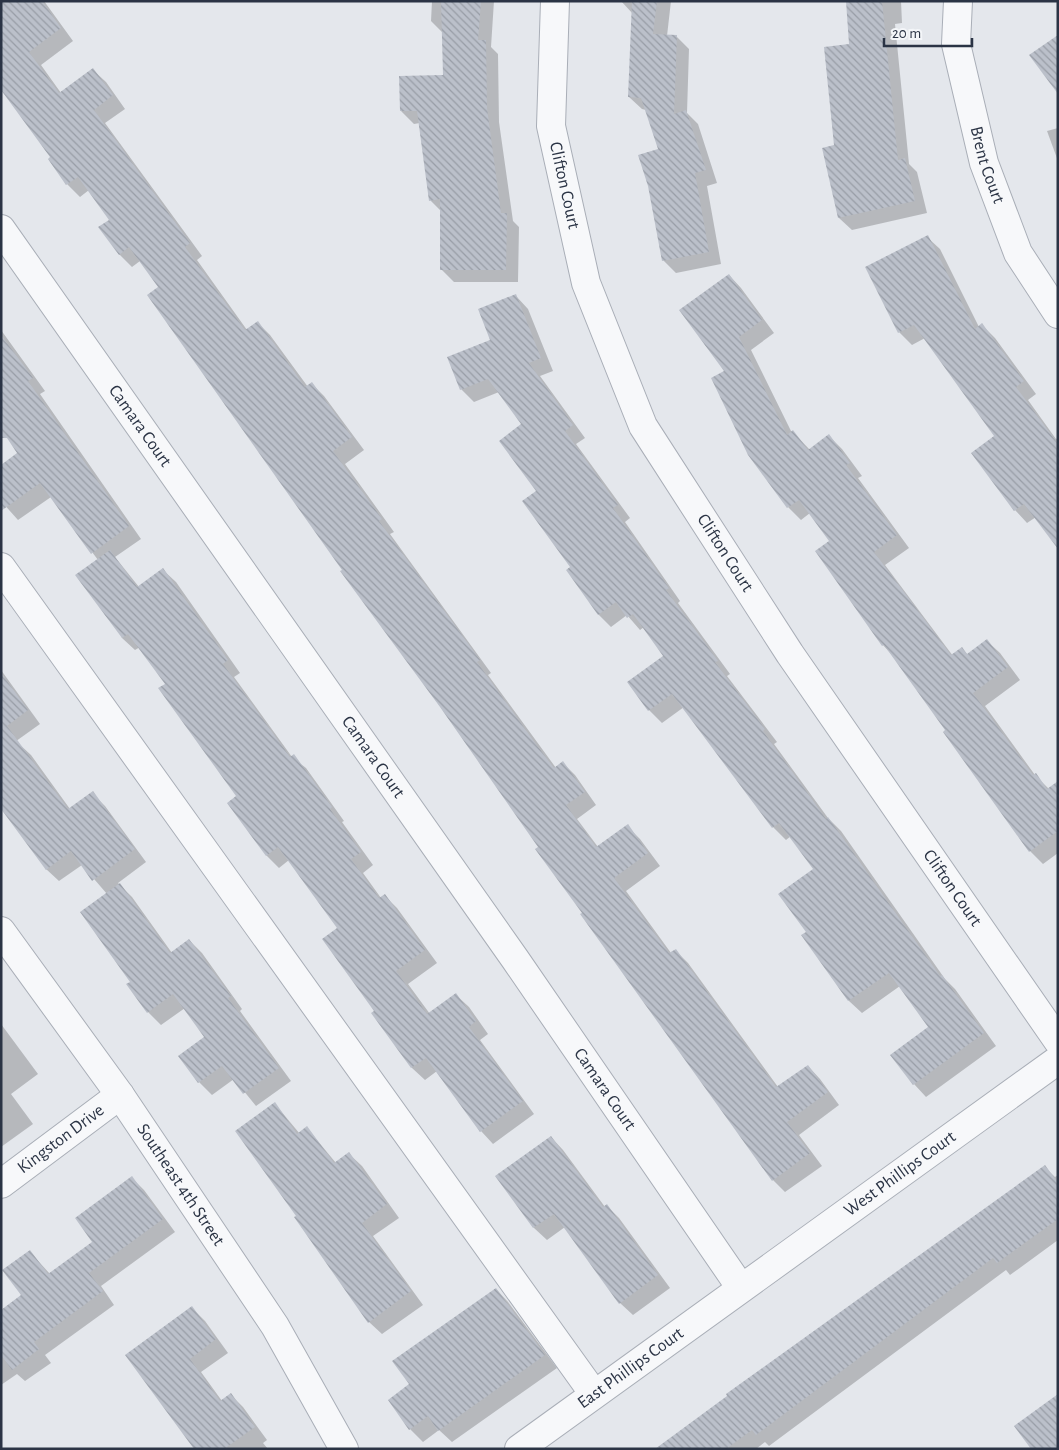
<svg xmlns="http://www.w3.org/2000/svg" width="1059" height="1450" font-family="'Alegreya Sans',sans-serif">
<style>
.shadow{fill:#0003}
.building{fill:url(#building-back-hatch)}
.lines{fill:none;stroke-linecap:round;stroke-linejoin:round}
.minor-casing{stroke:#a9aeb7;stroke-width:30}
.minor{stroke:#f7f8fa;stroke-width:28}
.labels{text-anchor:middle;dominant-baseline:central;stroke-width:4.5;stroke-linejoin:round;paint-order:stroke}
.street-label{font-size:18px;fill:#2b3445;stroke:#f4f6f9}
</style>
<defs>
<pattern id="building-back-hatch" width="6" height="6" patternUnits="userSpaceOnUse" patternTransform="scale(1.25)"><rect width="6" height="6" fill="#bbc0ca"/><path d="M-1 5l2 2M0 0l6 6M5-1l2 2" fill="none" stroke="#989da6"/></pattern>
</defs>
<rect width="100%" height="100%" fill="#e4e7ec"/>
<g class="shadow">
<polygon points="1,1 44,1 73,41 41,65 61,93 93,70 106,82 125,109 105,123 202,256 197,260 247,330 257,322 270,335 308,387 312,384 324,396 364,450 345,464 394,532 390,534 491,673 488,675 548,757 556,768 563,763 575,775 596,805 577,819 598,847 627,826 640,839 660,866 626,891 671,953 675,950 688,963 778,1087 808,1066 820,1079 839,1105 799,1135 822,1166 785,1192 773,1180 583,914 540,848 344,570 160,287 140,261 132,267 119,254 111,220 89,190 80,197 67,184 49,160 52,158"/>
<polygon points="432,1 494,1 491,47 498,54 499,122 513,221 519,227 518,282 454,282 441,269 442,212 430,200 420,123 414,124 401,111 445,77 444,34 431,21"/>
<polygon points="621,1 671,1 667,36 676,36 689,49 687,113 698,124 717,183 707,186 721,264 676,273 663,260 659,150 646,110 642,109 629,97 633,14"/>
<polygon points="847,1 901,1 902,23 895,24 909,164 917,172 927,213 852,230 839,218 835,146 850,45"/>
<polygon points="1058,128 1058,161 1047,131"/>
<polygon points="927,237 940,249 979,327 982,325 995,338 1036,394 1028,400 1056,439 1058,438 1058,547 1036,517 1027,523 1015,510 996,436 925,338 912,345 899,332"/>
<polygon points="729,275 741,288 774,333 751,350 792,433 793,432 810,450 829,436 842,449 862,476 858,478 909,548 885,565 953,656 962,649 968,655 987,641 1000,653 1020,680 985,706 1035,775 1049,789 1058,783 1058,853 1043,864 1030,851 947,730 892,655 883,645 831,541 810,513 801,520 788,507 750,454"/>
<polygon points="516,296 528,309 553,371 540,376 585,438 576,444 630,518 625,522 680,601 678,603 730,674 727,676 777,742 774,744 828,818 841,831 945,979 955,989 996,1046 926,1097 914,1084 930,1027 900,986 862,1013 849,1001 803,936 807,932 815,869 791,836 786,840 773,827 684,707 662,723 649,710 629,682 665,656 644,627 640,630 627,615 611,627 598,614 572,567 537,491 523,425 499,392 474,402 461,389 492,341"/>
<polygon points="1,330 45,391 40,394 141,539 115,557 139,587 163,570 176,582 240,673 234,677 292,757 306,768 344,821 342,822 373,865 363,873 381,898 384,895 397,908 437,963 408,984 430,1014 456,995 469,1007 488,1034 480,1040 534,1114 493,1144 481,1131 437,1071 425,1080 412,1068 372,1013 375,1011 339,928 289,860 279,868 266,855 238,796 166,684 140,647 135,650 122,638 98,560 51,497 18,520 1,501 19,453 1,429"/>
<polygon points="1,670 40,724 5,749 1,744"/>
<polygon points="18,743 31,755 70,809 92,793 105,806 146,862 118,883 132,897 172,953 189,940 202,953 242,1009 240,1011 291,1081 256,1106 234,1079 212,1095 199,1082 180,1056 206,1037 185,1008 161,1025 148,1012 128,985 132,982 107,894 82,865 59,881 46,869"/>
<polygon points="1,1024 38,1074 11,1094 33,1124 1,1147"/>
<polygon points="275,1104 300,1134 307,1128 336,1163 349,1154 362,1166 399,1218 373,1236 423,1305 382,1334 369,1322 298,1216"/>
<polygon points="551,1137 563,1150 605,1207 607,1206 619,1218 670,1288 633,1315 620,1303 565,1227 547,1240 534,1228 497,1176"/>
<polygon points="1045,1167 1055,1177 1058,1175 1058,1240 1010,1275 1006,1270 769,1446 765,1442 756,1449 657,1449"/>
<polygon points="132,1178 144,1190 175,1232 101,1286 114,1305 45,1355 51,1363 25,1381 17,1374 1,1385 1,1311 23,1296 30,1252 50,1274 94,1242"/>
<polygon points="496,1289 508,1302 557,1368 452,1442 439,1430 423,1442 410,1429 389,1400 411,1385"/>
<polygon points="192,1308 205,1321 228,1353 201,1372 222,1401 231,1395 243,1407 267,1440 263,1443 268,1449 195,1449 127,1355"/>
</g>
<g class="building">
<polygon points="1,1 42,1 61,28 29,52 59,93 93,68 113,95 94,110 190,243 185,247 245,330 258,321 305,387 312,382 352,437 333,451 382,519 379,521 480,660 477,662 535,743 554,768 563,761 585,792 566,805 596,847 628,824 648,853 614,878 669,953 676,949 776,1087 808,1065 828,1092 787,1122 810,1153 772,1181 580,914 582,913 535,849 538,847 440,707 340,571 342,570 147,295 158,287 129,247 119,255 98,227 109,220 78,177 66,185 48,159 50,157 1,90"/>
<polygon points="441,1 481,1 478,40 486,40 487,108 501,213 507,213 506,270 440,270 440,199 429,201 417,111 400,111 399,76 443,75"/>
<polygon points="632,1 657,1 653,34 677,35 674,114 686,110 706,170 695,173 709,252 662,261 648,186 638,155 658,149 641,98 628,97"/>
<polygon points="846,1 882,1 898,160 905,158 915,201 838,218 822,148 834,145 824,47 849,44"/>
<polygon points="1058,35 1058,94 1029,55"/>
<polygon points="928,235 975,329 982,323 1024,381 1016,387 1058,444 1058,549 1024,504 1014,511 971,453 994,436 914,325 898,333 865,267"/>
<polygon points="729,274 762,320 739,337 787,435 793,430 808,450 829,434 850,463 846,465 897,535 874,552 951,655 962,647 967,654 987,639 1008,667 973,693 1033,775 1036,773 1047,789 1058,781 1058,831 1029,852 943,732 945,730 884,645 882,646 815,551 829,541 799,500 787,508 748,455 711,378 724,371 679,310"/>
<polygon points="516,294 541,358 529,363 573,425 565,431 618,505 613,508 669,588 666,590 718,661 715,662 765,729 763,731 826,819 828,817 940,976 942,975 984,1033 913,1085 890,1055 928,1027 889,973 848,1001 801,935 806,932 778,894 813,869 779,823 772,828 672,694 648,711 627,682 663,656 633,614 627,618 616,602 598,615 566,570 570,567 522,501 536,491 499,441 521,424 488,379 460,390 447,357 490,340 478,309"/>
<polygon points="1,335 33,378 28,381 129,526 91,554 40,483 1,511 1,465 17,453 7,438 1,438"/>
<polygon points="110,550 137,587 163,568 228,660 223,664 290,757 294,754 332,807 330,809 361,852 351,859 379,898 385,894 425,950 396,971 427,1014 456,993 476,1021 469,1027 523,1101 480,1132 426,1058 411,1068 371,1013 374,1011 322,939 337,928 278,847 266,856 227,803 236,796 158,688 165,684 128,634 122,638 75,575"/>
<polygon points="1,673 28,710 7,726 68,809 93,791 135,849 92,881 71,851 46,870 1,809"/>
<polygon points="120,883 170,953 189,939 231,996 228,998 279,1068 243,1094 222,1066 198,1083 178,1056 204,1037 173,994 147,1013 126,984 130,982 80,912"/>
<polygon points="275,1102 297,1134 307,1126 334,1163 349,1152 387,1204 362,1223 411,1291 368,1323 294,1217 296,1216 235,1131"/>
<polygon points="551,1136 603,1207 607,1204 658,1275 619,1304 554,1214 533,1228 495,1176"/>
<polygon points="1045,1165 1058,1183 1058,1219 997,1263 993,1258 756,1435 752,1430 726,1449 655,1449 727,1396 726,1394"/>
<polygon points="132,1176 163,1219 89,1273 103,1291 34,1342 39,1349 12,1370 1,1355 1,1310 21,1295 2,1270 30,1250 48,1274 92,1242 75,1218"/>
<polygon points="496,1288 545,1355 438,1431 428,1416 409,1430 388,1400 409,1384 392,1361"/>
<polygon points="192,1306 216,1339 190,1359 220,1401 231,1393 255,1427 224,1449 194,1449 125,1355"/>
<polygon points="1058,1394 1058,1449 1031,1449 1014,1426"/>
</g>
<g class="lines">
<g class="minor-casing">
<g id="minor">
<path id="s1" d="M555,1l-4,125 35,157 57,143 147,228 268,387"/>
<path id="s2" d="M958,1l-2,43 28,119 34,90 40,61"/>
<path id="s3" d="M1,229l514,730 226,329"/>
<polyline points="1,567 594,1394"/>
<path id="s4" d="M1,931l119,164 155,231 69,123"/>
<path id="s5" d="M1,1184l119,-89"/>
<path id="s6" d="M519,1449l539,-389"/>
</g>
</g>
<use href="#minor" class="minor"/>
</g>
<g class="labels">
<g class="street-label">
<text stroke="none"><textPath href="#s2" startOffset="168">Brent Court</textPath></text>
<text stroke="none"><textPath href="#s1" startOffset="186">Clifton Court</textPath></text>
<text stroke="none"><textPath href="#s3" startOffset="241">Camara Court</textPath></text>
<text stroke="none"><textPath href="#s1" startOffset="591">Clifton Court</textPath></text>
<text stroke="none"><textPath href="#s3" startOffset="646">Camara Court</textPath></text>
<text stroke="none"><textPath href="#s1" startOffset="996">Clifton Court</textPath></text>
<text stroke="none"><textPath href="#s3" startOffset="1051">Camara Court</textPath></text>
<text stroke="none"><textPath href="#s5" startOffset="75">Kingston Drive</textPath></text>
<text stroke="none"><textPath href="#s6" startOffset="470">West Phillips Court</textPath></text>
<text stroke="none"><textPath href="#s4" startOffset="311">Southeast 4th Street</textPath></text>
<text stroke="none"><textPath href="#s6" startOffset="138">East Phillips Court</textPath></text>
</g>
</g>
<rect width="1059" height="1450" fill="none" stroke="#2b3445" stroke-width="5"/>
<path d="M884 38v8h88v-8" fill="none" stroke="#2b3445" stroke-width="2.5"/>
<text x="892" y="38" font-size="15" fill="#2b3445" stroke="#f4f6f9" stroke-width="4" paint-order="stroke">20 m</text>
</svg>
